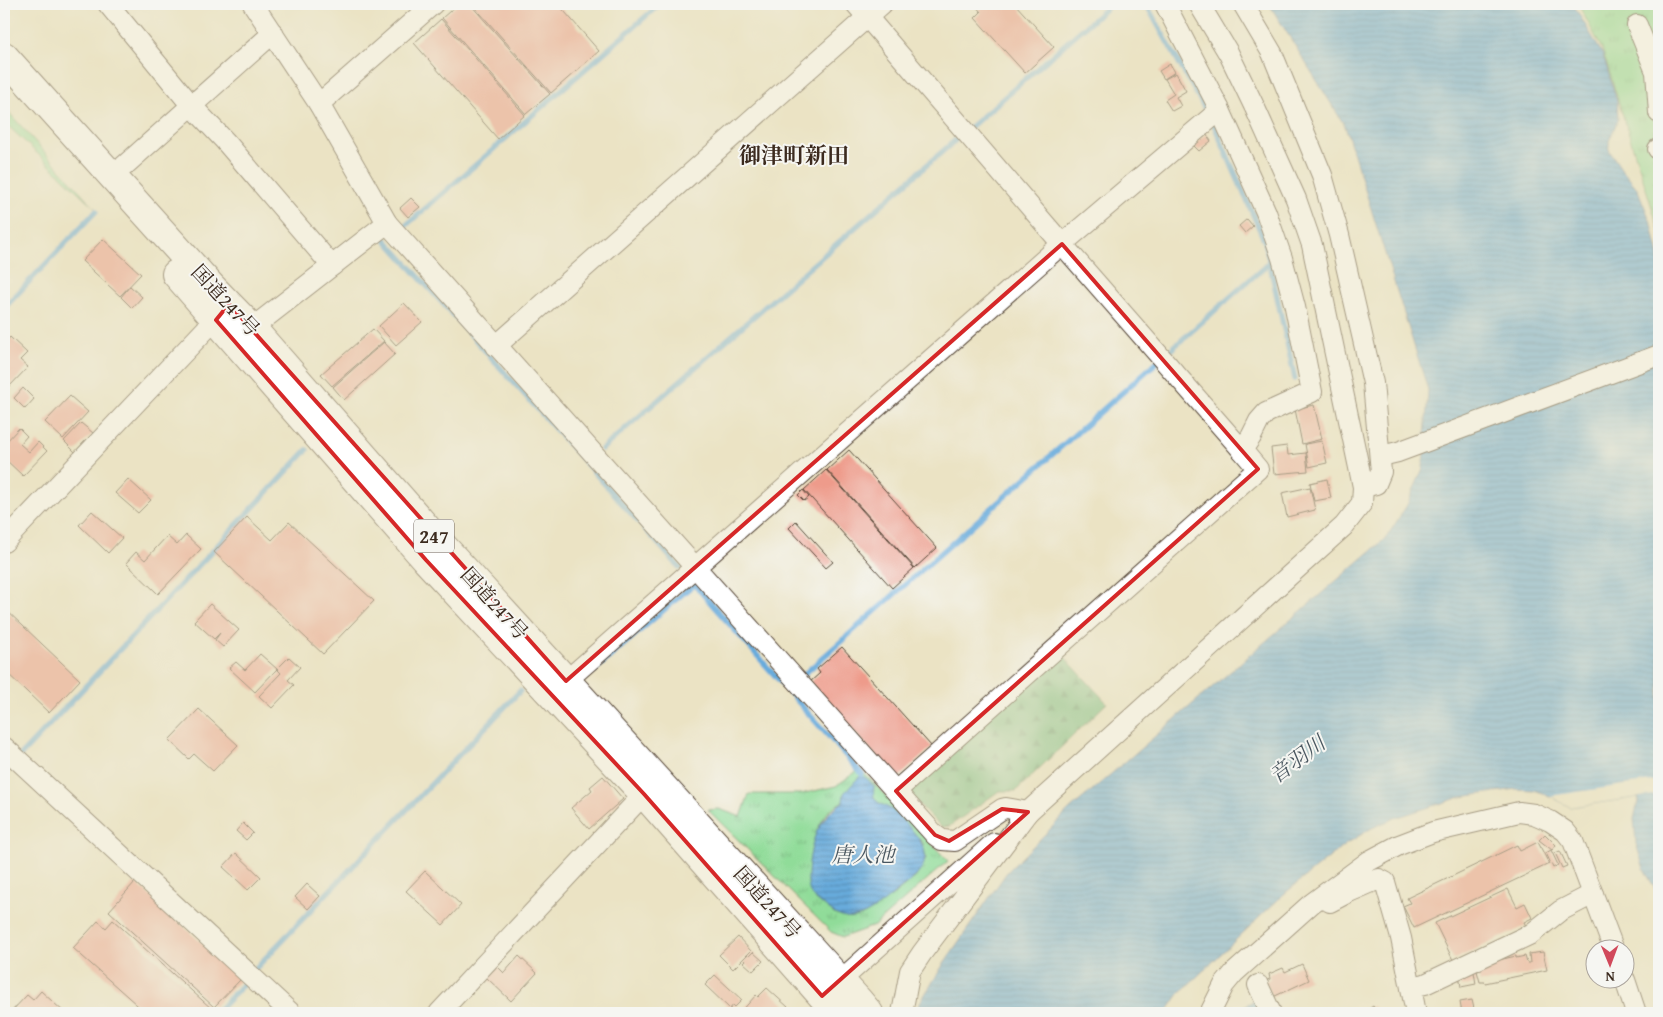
<svg xmlns="http://www.w3.org/2000/svg" width="1663" height="1017" font-family="'Gentium Book Plus','Noto Serif JP',serif">
<style>
.grass{fill:url(#grass-tufts);stroke:#66835c;fill-rule:evenodd}
.forest{fill:url(#forest-firs);stroke:#587350}
.water{fill:url(#water-rules);stroke:#516a7d}
.pier{fill:#ebe3c4}
.lines{fill:none;stroke-linecap:round;stroke-linejoin:round}
.stream{stroke:#67abdc;stroke-width:5.5}
.building{fill:#ee9b8b}
.minor-casing{stroke:#554637;stroke-width:22}
.highway-casing{stroke:#554637;stroke-width:30}
.minor{stroke:#fff;stroke-width:20}
.highway{stroke:#fff;stroke-width:28}
.marked{fill:none;stroke:#d62828;stroke-width:4;stroke-linejoin:round}
.labels{text-anchor:middle;dominant-baseline:central;stroke-width:4;stroke-linejoin:round;paint-order:stroke}
.shield{fill:#f6f6f2;stroke:#73675e;stroke-width:1}
.shield-label{font-size:19px;font-weight:bold;fill:#3b2a1e}
.street-label{font-size:20px;fill:#3b2a1e;stroke:#f6f6f2}
.water-label{font-size:21px;font-style:italic;fill:#4a5760;stroke:#f6f6f2}
.quarter-label{font-size:22px;font-weight:bold;fill:#3b2a1e;stroke:#f6f6f2}
</style>
<defs>
<pattern id="grass-tufts" width="24" height="20" patternUnits="userSpaceOnUse" patternTransform="scale(1.25)"><rect width="24" height="20" fill="#90dc99"/><path d="M3 7l-1-3M5 7V3M7 7l1-3M15 17l-1-3M17 17v-4M19 17l1-3" fill="none" stroke="#7dbd83"/></pattern>
<pattern id="forest-firs" width="22" height="20" patternUnits="userSpaceOnUse" patternTransform="scale(1.25)"><rect width="22" height="20" fill="#74bc81"/><path d="M5 1l3.5 6h-7zM16 11l3.5 6h-7z" fill="#609969"/></pattern>
<pattern id="water-rules" width="6" height="5" patternUnits="userSpaceOnUse" patternTransform="scale(1.25)"><rect width="6" height="5" fill="#67abdc"/><path d="M0 2.5h6" fill="none" stroke="#568bb2"/></pattern>
</defs>
<rect width="100%" height="100%" fill="#f6f6f2"/>
<filter id="ink" filterUnits="userSpaceOnUse"><feTurbulence type="fractalNoise" baseFrequency=".02" numOctaves="2"/><feDisplacementMap in="SourceGraphic" scale="10" xChannelSelector="R" yChannelSelector="G"/><feConvolveMatrix kernelMatrix="1 2 1 2 8 2 1 2 1" color-interpolation-filters="sRGB"/></filter>
<filter id="wash" filterUnits="userSpaceOnUse"><feTurbulence type="fractalNoise" baseFrequency=".0096" numOctaves="4" result="noise"/><feDisplacementMap in="SourceGraphic" scale="20" xChannelSelector="R" yChannelSelector="G"/><feGaussianBlur stdDeviation="1.12" result="paint"/><feColorMatrix in="noise" values="0 0 0 0 0 0 0 0 0 0 0 0 0 0 0 0 0 1.4 0 .05"/><feComposite in="paint" operator="in"/></filter>
<g filter="url(#wash)">
<rect width="100%" height="100%" fill="#ebe3c4"/>
<g class="grass">
<polygon points="1578,4 1659,4 1659,230 1602,49"/>
<polygon points="4,107 95,208 4,122"/>
<path d="M860,769l88,92 -74,65 -31,11 -12,-5 -123,-122 11,-1 22,8 8,-23h52l35,-8zM873,796l3,5 14,8 32,33 4,16 -10,19 -25,20 -27,18 -10,3h-8l-12,-4 -26,-29c2,-28 5,-70 34,-83 9,-4 22,-4 31,-6z"/>
</g>
<polygon class="forest" points="1060,652 1107,703 1016,791 999,791 950,826 944,827 940,826 909,794 911,787"/>
<g class="water">
<polygon points="1269,4 1573,4 1603,55 1617,101 1618,119 1609,141 1609,150 1622,170 1637,188 1652,225 1659,256 1659,896 1644,869 1636,844 1634,819 1639,797 1570,807 1550,796 1534,790 1516,789 1461,797 1395,818 1372,828 1346,844 1284,894 1179,994 1166,1013 916,1013 919,1004 948,957 1007,872 1069,810 1386,538 1407,505 1423,468 1428,390 1345,126"/>
<path d="M862,774l12,12c0,5 -2,10 2,14 3,5 11,6 16,10 11,11 36,32 33,49 -2,15 -17,24 -29,33 -11,10 -27,23 -42,26 -10,2 -20,-4 -27,-10 -5,-4 -11,-7 -15,-12 -9,-11 -1,-55 6,-67 6,-11 14,-20 25,-27l1,-9z"/>
<polygon points="1259,998 1265,1013 1237,1013 1236,1010"/>
</g>
<polygon class="pier" points="1659,780 1659,794 1639,797 1570,807 1550,796"/>
<g class="lines">
<g class="stream">
<polyline points="1146,4 1214,125 1265,242 1295,379"/>
<polyline points="403,228 660,4"/>
<polyline points="384,238 680,568"/>
<polyline points="4,308 96,211"/>
<polyline points="602,449 1111,4"/>
<polyline points="592,672 694,584 862,774"/>
<polyline points="802,676 1271,261"/>
<polyline points="4,773 307,450"/>
<polyline points="254,970 520,691"/>
<polyline points="216,1013 246,981"/>
</g>
</g>
<g id="blocks">
<g class="building">
<polygon points="458,4 470,4 550,94 526,114 442,18"/>
<polygon points="472,4 558,4 599,51 551,93"/>
<polygon points="974,4 1015,4 1054,47 1025,73 975,18 981,12"/>
<polygon points="441,19 525,115 498,139 414,43"/>
<polygon points="1170,64 1175,72 1164,79 1159,71"/>
<polygon points="1176,73 1186,91 1176,97 1181,106 1172,111 1165,100 1174,94 1165,79"/>
<polygon points="1206,134 1211,141 1199,151 1193,145"/>
<polygon points="411,198 420,207 408,217 400,208"/>
<polygon points="1247,219 1253,226 1245,233 1239,226"/>
<polygon points="103,239 141,274 120,296 82,261"/>
<polygon points="130,286 142,297 132,308 121,297"/>
<polygon points="404,303 422,322 396,345 379,326"/>
<polygon points="373,329 384,341 332,386 321,374"/>
<polygon points="10,337 27,353 20,360 28,367 8,388 4,384 4,344"/>
<polygon points="384,342 395,354 344,400 333,387"/>
<polygon points="23,388 34,399 25,409 14,398"/>
<polygon points="70,396 88,412 63,439 45,422"/>
<polygon points="1314,405 1322,439 1302,444 1295,409"/>
<polygon points="81,423 93,433 75,452 64,441"/>
<polygon points="19,428 27,436 20,444 29,452 38,442 47,451 23,476 4,458 4,444"/>
<polygon points="1322,441 1327,463 1309,467 1305,444"/>
<polygon points="1287,446 1288,455 1306,453 1308,471 1274,474 1271,448"/>
<polygon points="849,450 937,548 915,568 827,470"/>
<polygon points="826,470 914,568 892,588 804,490"/>
<polygon points="128,479 151,500 138,513 115,493"/>
<polygon points="1327,479 1331,498 1314,501 1310,483"/>
<polygon points="1310,487 1315,510 1287,517 1282,493"/>
<polygon points="803,490 809,497 804,501 798,495"/>
<polygon points="92,511 122,538 108,553 79,525"/>
<polygon points="247,517 272,540 289,522 374,601 323,654 214,552"/>
<polygon points="796,521 833,562 826,568 789,528"/>
<polygon points="186,535 201,549 158,594 126,563 136,552 145,560 167,536 177,545"/>
<polygon points="210,604 239,630 223,647 215,640 220,633 214,639 194,621"/>
<polygon points="4,608 80,680 49,713 4,670"/>
<polygon points="842,647 932,747 897,779 810,682 820,673 817,669"/>
<polygon points="260,654 277,669 255,692 229,668 236,662 245,670"/>
<polygon points="289,657 300,667 288,680 294,685 272,708 259,696 281,673 277,669"/>
<polygon points="199,709 238,745 213,771 194,754 189,759 169,740"/>
<polygon points="603,776 623,799 589,829 571,808 592,790 590,787"/>
<polygon points="243,823 253,833 246,840 236,831"/>
<polygon points="1545,834 1556,845 1552,850 1539,840"/>
<polygon points="1538,842 1549,864 1414,928 1403,906 1410,903 1407,898 1517,845 1520,851"/>
<polygon points="1551,850 1558,865 1553,868 1546,853"/>
<polygon points="1560,851 1567,866 1562,868 1555,853"/>
<polygon points="236,853 261,877 248,890 223,867"/>
<polygon points="425,871 461,905 443,925 406,891"/>
<polygon points="135,882 241,979 214,1007 109,911"/>
<polygon points="307,884 320,896 308,909 295,897"/>
<polygon points="1508,889 1517,907 1525,903 1532,918 1524,922 1526,926 1453,960 1435,923"/>
<polygon points="113,920 212,1009 208,1013 146,1013 73,948 98,921 106,928"/>
<polygon points="738,937 751,951 733,969 719,955"/>
<polygon points="753,952 763,961 753,971 743,962"/>
<polygon points="1543,952 1547,970 1485,983 1485,982 1480,982 1477,971 1482,970 1481,964 1516,956 1516,958 1525,956 1527,963 1530,963 1529,954"/>
<polygon points="519,956 537,973 511,1001 486,977 497,966 504,973"/>
<polygon points="1302,964 1309,980 1273,997 1265,981 1270,979 1269,974 1283,968 1285,972"/>
<polygon points="1474,972 1476,984 1461,987 1459,975"/>
<polygon points="715,975 742,1000 735,1007 733,1005 730,1009 705,985"/>
<polygon points="767,988 788,1007 783,1013 740,1013 756,995 758,997"/>
<polygon points="41,991 65,1013 10,1013 27,995 33,1000"/>
<polygon points="1472,1000 1475,1013 1462,1013 1460,1002"/>
<polygon points="1373,1006 1378,1013 1363,1013"/>
</g>
</g>
</g>
<g filter="url(#ink)">
<use href="#blocks" fill-opacity="0" stroke="#554637" stroke-width="1"/>
<g class="lines">
<g class="minor-casing">
<g id="minor">
<polyline points="108,4 191,105 225,141 332,266"/>
<polyline points="253,4 319,104 387,223 935,835 942,840 955,841 1002,809 1006,808 1028,812 922,953 910,971 902,1013"/>
<polyline points="856,4 1062,244 1242,450"/>
<polyline points="1243,4 1272,53 1322,175 1339,235 1373,383 1381,472 1376,484 1363,487"/>
<polyline points="1637,25 1656,72 1659,113"/>
<polyline points="319,104 433,4"/>
<polyline points="1658,149 1659,149"/>
<polyline points="124,166 273,33"/>
<polyline points="252,328 387,223"/>
<polyline points="496,346 882,4"/>
<polyline points="1381,456 1398,452 1659,355"/>
<polyline points="4,542 225,309"/>
<polyline points="566,681 1062,244 1220,110"/>
<polyline points="4,747 291,1013"/>
<polyline points="896,791 1258,469 1242,450 1251,437 1259,421 1266,413 1312,392 1295,307 1282,258 1266,212 1220,110 1165,4"/>
<polyline points="1019,820 1344,526 1362,503 1363,487 1358,463 1312,245 1296,199 1255,108 1229,54 1199,4"/>
<polyline points="1330,902 1349,892 1379,879 1385,882 1401,938 1416,1013"/>
<polyline points="1625,980 1636,1013"/>
<polyline points="1258,985 1271,1013"/>
<polyline points="1411,987 1425,984 1531,934 1560,911 1593,894"/>
<polyline points="831,989 994,843"/>
<polyline points="439,1013 644,794"/>
<polyline points="1210,1013 1224,985 1234,973 1311,904 1369,861 1399,845 1433,832 1519,812 1534,814 1550,821 1565,831 1573,841 1614,950"/>
</g>
</g>
<g class="highway-casing">
<g id="highway">
<polyline points="4,56 212,287 252,328 432,534 859,1001 869,1013"/>
<polyline points="176,274 426,560 644,794 837,1013"/>
</g>
</g>
<use href="#minor" class="minor"/>
<use href="#highway" class="highway"/>
</g>
</g>
<path d="M0 0H1663V1017H0ZM1062,244l196,225 -362,322 39,44 14,6 53,-32 26,3 -206,184 -178,-202 -218,-234 -210,-240 13,-16 337,377z" fill="#ebe3c4" fill-opacity=".55" fill-rule="evenodd"/>
<path class="marked" d="M1062,244l196,225 -362,322 39,44 14,6 53,-32 26,3 -206,184 -178,-202 -218,-234 -210,-240 13,-16 337,377z"/>
<g class="labels">
<rect class="shield" x="414" y="519.5" width="40" height="33" rx="4"/>
<g class="shield-label">
<text x="434" y="536">247</text>
</g>
<g class="street-label">
<text transform="translate(226 300) rotate(47)">国道247号</text>
<text transform="translate(495 603) rotate(48)">国道247号</text>
<text transform="translate(768 902) rotate(48)">国道247号</text>
</g>
<g class="water-label">
<text transform="translate(1297 759) rotate(-37)">音羽川</text>
<text x="863" y="854">唐人池</text>
</g>
<g class="quarter-label">
<text x="794" y="155">御津町新田</text>
</g>
</g>
<rect width="1663" height="1017" fill="none" stroke="#f6f6f2" stroke-width="20"/>
<g transform="translate(1610 964) rotate(179)"><circle r="24" fill="#f6f6f2" stroke="#aba49d"/>
<path d="M0-4L9 19L0 12L-9 19Z" fill="#d1495b"/>
<text y="-8" font-size="14" font-weight="bold" text-anchor="middle" fill="#3b2a1e">N</text>
</g>
</svg>
